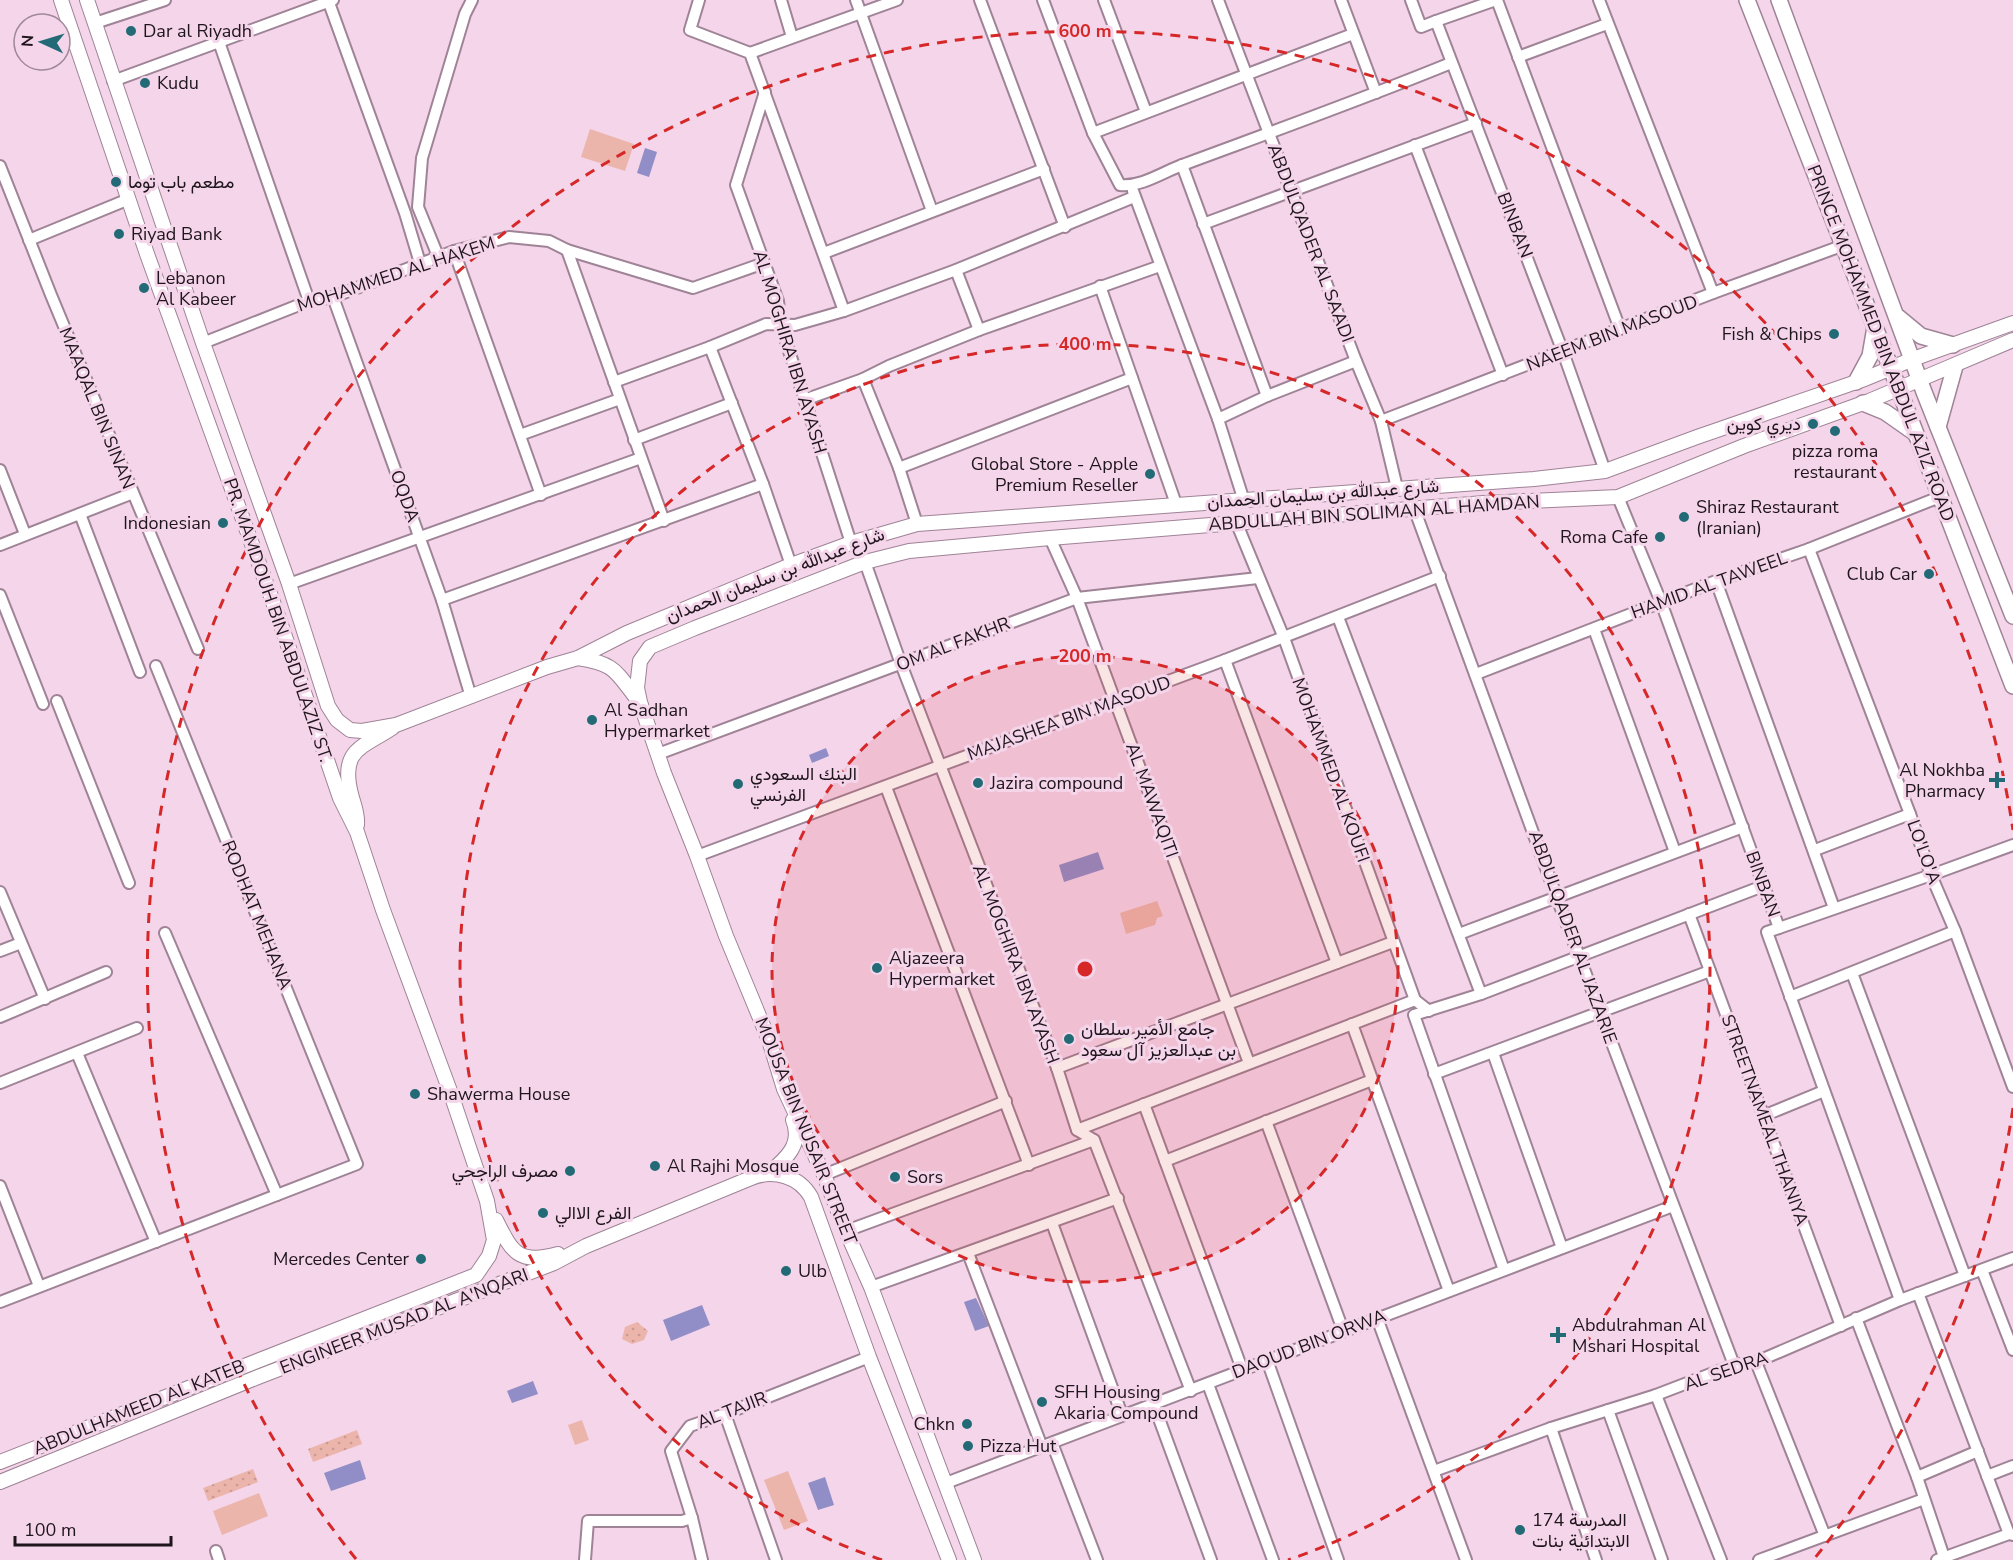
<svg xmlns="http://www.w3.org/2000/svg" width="2013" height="1560" font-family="'Nunito Sans',Vazirmatn,sans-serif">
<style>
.green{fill:url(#green-dots)}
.pitch{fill:#ecb5ac}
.water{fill:#918ec7}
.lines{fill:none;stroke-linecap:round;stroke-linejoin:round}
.minor-casing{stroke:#9f8396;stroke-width:14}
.tertiary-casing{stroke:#9f8396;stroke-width:16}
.secondary-casing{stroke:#9f8396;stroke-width:18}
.minor{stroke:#fff;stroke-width:10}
.tertiary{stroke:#fff;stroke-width:14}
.secondary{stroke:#fff;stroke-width:15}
.ring{fill:none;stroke:#d62828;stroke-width:3;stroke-dasharray:10 8}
.poi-dot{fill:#226b76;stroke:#f4d5ea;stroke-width:2}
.labels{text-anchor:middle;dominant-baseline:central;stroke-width:6;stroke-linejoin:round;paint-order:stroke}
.poi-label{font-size:18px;fill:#1f151c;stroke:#f4d5ea;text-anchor:start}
.street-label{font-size:18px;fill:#1f151c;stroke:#f4d5ea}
.centre{fill:#d62828;stroke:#f4d5ea;stroke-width:3}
.ring-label{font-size:18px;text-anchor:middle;font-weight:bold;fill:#d62828;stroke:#f4d5ea;stroke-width:6;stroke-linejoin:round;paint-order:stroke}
</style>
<defs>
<pattern id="green-dots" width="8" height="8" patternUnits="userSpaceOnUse" patternTransform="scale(1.5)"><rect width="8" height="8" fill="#ecb5ac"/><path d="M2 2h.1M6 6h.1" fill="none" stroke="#ca9b93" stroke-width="1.8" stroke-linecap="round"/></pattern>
</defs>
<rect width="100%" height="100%" fill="#f4d5ea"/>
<g class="green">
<polygon points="637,1322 648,1331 644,1340 632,1344 622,1339 625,1327"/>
<polygon points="357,1430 362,1444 313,1462 308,1449"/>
<polygon points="253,1469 258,1482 208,1501 203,1488"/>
</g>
<g class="pitch">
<polygon points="590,129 634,144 625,171 581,157"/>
<polygon points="1157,901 1163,916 1157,918 1155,925 1126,934 1120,913"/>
<polygon points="582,1420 589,1440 575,1445 568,1425"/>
<polygon points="788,1471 808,1521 784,1530 764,1480"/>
<polygon points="259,1493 268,1516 222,1535 213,1511"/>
</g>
<g class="water">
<polygon points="645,148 657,152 649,177 637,173"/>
<polygon points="826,748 829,756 812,763 809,755"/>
<polygon points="1098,852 1104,869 1064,882 1059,865"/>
<polygon points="976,1298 989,1326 975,1331 964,1302"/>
<polygon points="702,1305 710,1325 671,1341 663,1320"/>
<polygon points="533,1381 538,1394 512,1403 507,1391"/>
<polygon points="360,1460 366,1479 331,1491 324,1473"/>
<polygon points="825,1477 834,1505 818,1510 808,1483"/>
</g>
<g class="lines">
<g class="minor-casing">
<g id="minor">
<polyline points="328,0 405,213 420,263"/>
<polyline points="699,0 690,30 750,53 844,311"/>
<polyline points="781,0 792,37"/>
<polyline points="856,0 932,211"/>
<polyline points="980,0 1065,227"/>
<path d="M1043,0l50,133 27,52c23,2 44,-14 65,-21 89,-33 178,-65 266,-101"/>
<polyline points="1104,0 1146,112"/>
<polyline points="1218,0 1356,361 1381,421 1397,488"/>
<polyline points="1341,0 1376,93"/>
<polyline points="1411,0 1421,27 1436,21 1563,352 1605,471"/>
<polyline points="1497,0 1620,329"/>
<polyline points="1599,0 1713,293"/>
<polyline points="1436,21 1496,0"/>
<polyline points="95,23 165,0"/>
<polyline points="219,42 309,301"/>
<polyline points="750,53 897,0"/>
<polyline points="1518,57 1607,24"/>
<polyline points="113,81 333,0"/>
<polyline points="765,92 736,185 778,301 781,326 851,543"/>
<polyline points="1093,133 1353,34"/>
<polyline points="1415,145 1503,375"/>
<polyline points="1182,165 1267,396"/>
<polyline points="0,166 51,295 198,649"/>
<polyline points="1133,191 1218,419 1244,501"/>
<polyline points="1203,224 1476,123"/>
<polyline points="29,240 129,199"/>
<polyline points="567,250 664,521"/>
<polyline points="454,251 541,495"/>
<polyline points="824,253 1044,169"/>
<polyline points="438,256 418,207 422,158 465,14 472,0"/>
<polyline points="956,270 979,330"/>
<polyline points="1100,286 1176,504"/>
<polyline points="333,297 442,600 471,697"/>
<polyline points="203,343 309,301 333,297 454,251 509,237 549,241 567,250 693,288 764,263"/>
<polyline points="710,347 763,484 791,565"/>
<polyline points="863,379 899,468 917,524"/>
<polyline points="614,382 710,347 766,324 795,325 844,311 956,270 1134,197"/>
<polyline points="804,400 863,379 889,366 979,330 1160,266"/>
<polyline points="1218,419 1267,396 1356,361"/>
<polyline points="1381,421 1713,293 1844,245"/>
<polyline points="520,435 620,399"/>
<polyline points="634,440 732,403"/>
<polyline points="899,468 1132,378"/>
<polyline points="0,470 25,534"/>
<polyline points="1618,497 1661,602 1779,928 1767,932 1900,1300"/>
<polyline points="1414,508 1557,898 1734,1365"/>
<polyline points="80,514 140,672"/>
<polyline points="1237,524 1284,638 1415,1000 1429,1011"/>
<polyline points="1050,538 1077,598 1249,1063"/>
<polyline points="0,545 133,493"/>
<polyline points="1809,549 1910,814 1931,875 1955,931 2013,1087"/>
<polyline points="865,562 901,664 1057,1068 1077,1130 1094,1140 1191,1391"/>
<polyline points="1716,581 1834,908"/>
<polyline points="289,584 641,458"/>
<polyline points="0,595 43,704"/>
<polyline points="442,600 763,484"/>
<polyline points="1338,617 1481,994"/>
<polyline points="1594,629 1675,852"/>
<polyline points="1225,660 1337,963"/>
<polyline points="1476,674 1716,581 1809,549 1942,496"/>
<polyline points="57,701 129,883"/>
<polyline points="658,754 1077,598 1258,578"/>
<polyline points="886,787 1029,1165"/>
<polyline points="1815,850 1910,814"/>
<polyline points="697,856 1225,660 1440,576"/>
<polyline points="0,892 45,999"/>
<polyline points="1689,914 1841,1326"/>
<polyline points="1779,928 1931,875 2013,845"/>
<polyline points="165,933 277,1195"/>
<polyline points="1459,934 1743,827"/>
<polyline points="0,951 21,943"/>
<polyline points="1852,973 1965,1276"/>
<polyline points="1790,997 1955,931"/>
<polyline points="0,1017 106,972"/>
<polyline points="1352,1024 1449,1291"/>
<polyline points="77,1053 156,1242"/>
<polyline points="1493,1053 1562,1248"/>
<polyline points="1057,1068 1393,942"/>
<polyline points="1434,1074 1710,971"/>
<polyline points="0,1083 137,1028"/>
<polyline points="1144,1104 1242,1369"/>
<polyline points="1763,1116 1824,1091"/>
<polyline points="1266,1121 1343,1330"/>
<polyline points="1077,1130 1415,1000"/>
<polyline points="1165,1161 1372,1080"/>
<polyline points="824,1175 1006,1101"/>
<polyline points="0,1186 39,1286"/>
<polyline points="1052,1223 1122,1415"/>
<polyline points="846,1231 1094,1140"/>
<polyline points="968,1253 1042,1447"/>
<polyline points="1504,1270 1414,1015 1481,994 1763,886"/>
<polyline points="1982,1270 2013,1350"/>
<polyline points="871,1287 1118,1198"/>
<polyline points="1918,1293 2009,1534"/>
<polyline points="0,1302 357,1164 156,666"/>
<polyline points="1377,1318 1466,1560"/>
<polyline points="1856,1318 1917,1477 1944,1557"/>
<polyline points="1267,1360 1338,1560"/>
<polyline points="1756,1362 1825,1536"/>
<polyline points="1208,1384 1273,1560"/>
<polyline points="1656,1395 1721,1560"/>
<polyline points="1154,1405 1211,1560"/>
<polyline points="1608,1410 1662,1560"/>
<polyline points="725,1414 776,1560"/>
<polyline points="1551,1428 1596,1560"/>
<polyline points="1052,1443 1097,1560"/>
<polyline points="1434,1471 1551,1428 1656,1395 1734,1365 1756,1362 1900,1300 2013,1258"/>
<polyline points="1987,1476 2013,1466"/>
<polyline points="1917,1477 1978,1451"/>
<polyline points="946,1483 1673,1206"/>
<polyline points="692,1518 702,1560"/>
<polyline points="216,1551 219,1560"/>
<polyline points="585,1560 588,1521 682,1521 692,1518 671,1451 690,1426 725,1414 869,1357"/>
<polyline points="1759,1560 1924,1499"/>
<polyline points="1937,1560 2009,1534 2013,1535"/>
</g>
</g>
<g class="tertiary-casing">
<g id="tertiary">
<polyline points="87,0 203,343 289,584 328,706 337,720 350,730 362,731 396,725 547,667 578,658 627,633 791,565 851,543 917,524 1534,479 1605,471 1697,437 1862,380 1913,359 2013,323"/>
<path d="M578,658c38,6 37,13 60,42"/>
<path d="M357,825c1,-12 -3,-19 -6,-31 -11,-44 10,-46 41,-66"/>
<path d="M769,1173c17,-14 34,-29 24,-53"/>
<path d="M496,1220c16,32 22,45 62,34"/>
<polyline points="0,1462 476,1275 489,1256 494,1240 487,1201 450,1091 383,910 357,832 340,798 278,616 147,254 61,0"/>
<path d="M0,1482l258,-105 296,-114 32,-17 165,-68c23,-9 48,-2 60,19l58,160 80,203"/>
<polyline points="974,1560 871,1287 846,1231 824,1175 784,1089 769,1040 726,936 697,856 664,773 640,702 637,688 640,661 650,647 695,628 865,562 909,551 1050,538 1484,503 1618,497 1744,446 1869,401 2013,340"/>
</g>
</g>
<g class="secondary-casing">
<g id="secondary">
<path d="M1747,0c90,228 179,457 266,686"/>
<polyline points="1779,0 1924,392 2013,616"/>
<polyline points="1898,317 1921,336 1953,345"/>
<polyline points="1856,382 1870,356 1875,327"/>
<polyline points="1863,403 1885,412 1915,433"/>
<polyline points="1938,427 1955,366"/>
</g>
</g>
<use href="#minor" class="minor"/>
<use href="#tertiary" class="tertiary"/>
<use href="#secondary" class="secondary"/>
</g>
<circle cx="1085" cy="969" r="313" fill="#d62828" fill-opacity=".12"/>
<g class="ring">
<circle cx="1085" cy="969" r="313"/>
<path d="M882 1560A625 625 0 1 1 1288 1560"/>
<path d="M2013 1108A938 938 0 0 1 1814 1559M356 1559A938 938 0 1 1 2013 830"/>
</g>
<g class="poi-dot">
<circle cx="131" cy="31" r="6"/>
<circle cx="145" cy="83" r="6"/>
<circle cx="116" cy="182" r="6"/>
<circle cx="119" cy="234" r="6"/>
<circle cx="144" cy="288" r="6"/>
<circle cx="1834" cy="334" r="6"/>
<circle cx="1813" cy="424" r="6"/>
<circle cx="1835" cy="431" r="6"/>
<circle cx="1150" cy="474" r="6"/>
<circle cx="1684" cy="517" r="6"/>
<circle cx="223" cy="523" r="6"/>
<circle cx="1660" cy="537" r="6"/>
<circle cx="1929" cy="574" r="6"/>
<circle cx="592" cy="720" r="6"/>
<path d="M1994 771h6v6h6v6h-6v6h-6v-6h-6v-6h6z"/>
<circle cx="978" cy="783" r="6"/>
<circle cx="738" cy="784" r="6"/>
<circle cx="877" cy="968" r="6"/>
<circle cx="1069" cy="1039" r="6"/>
<circle cx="415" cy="1094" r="6"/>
<circle cx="655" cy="1166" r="6"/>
<circle cx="570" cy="1171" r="6"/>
<circle cx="895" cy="1177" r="6"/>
<circle cx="543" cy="1213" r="6"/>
<circle cx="421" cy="1259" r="6"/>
<circle cx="786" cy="1271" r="6"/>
<path d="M1555 1326h6v6h6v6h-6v6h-6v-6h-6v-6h6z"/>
<circle cx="1042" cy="1402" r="6"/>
<circle cx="967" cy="1424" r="6"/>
<circle cx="968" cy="1446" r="6"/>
<circle cx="1520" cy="1530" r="6"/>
</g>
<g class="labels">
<g class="poi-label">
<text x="143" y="31">Dar al Riyadh</text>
<text x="157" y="83">Kudu</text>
<text x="128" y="182">مطعم باب توما</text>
<text x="131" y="234">Riyad Bank</text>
<text x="156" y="278">Lebanon<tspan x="156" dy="21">Al Kabeer</tspan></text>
<text x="1822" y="334" text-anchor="end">Fish &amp; Chips</text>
<text x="1801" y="424" text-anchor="end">ديري كوين</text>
<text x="1835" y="451" text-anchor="middle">pizza roma<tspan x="1835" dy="21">restaurant</tspan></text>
<text x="1138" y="464" text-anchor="end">Global Store - Apple<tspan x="1138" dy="21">Premium Reseller</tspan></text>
<text x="1696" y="507">Shiraz Restaurant<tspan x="1696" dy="21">(Iranian)</tspan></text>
<text x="211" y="523" text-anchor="end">Indonesian</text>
<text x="1648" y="537" text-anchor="end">Roma Cafe</text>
<text x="1917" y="574" text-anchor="end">Club Car</text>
<text x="604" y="710">Al Sadhan<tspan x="604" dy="21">Hypermarket</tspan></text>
<text x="1985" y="770" text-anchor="end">Al Nokhba<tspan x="1985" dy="21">Pharmacy</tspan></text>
<text x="750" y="774">البنك السعودي<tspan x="750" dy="21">الفرنسي</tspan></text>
<text x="990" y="783">Jazira compound</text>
<text x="889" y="958">Aljazeera<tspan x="889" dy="21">Hypermarket</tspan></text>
<text x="1081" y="1029">جامع الأمير سلطان<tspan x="1081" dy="21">بن عبدالعزيز آل سعود</tspan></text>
<text x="427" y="1094">Shawerma House</text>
<text x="667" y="1166">Al Rajhi Mosque</text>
<text x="558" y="1171" text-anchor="end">مصرف الراجحي</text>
<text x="907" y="1177">Sors</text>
<text x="555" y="1213">الفرع الاالي</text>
<text x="409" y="1259" text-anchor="end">Mercedes Center</text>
<text x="798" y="1271">Ulb</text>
<text x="1572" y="1325">Abdulrahman Al<tspan x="1572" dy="21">Mshari Hospital</tspan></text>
<text x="1054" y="1392">SFH Housing<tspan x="1054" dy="21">Akaria Compound</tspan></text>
<text x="955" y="1424" text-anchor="end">Chkn</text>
<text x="980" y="1446">Pizza Hut</text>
<text x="1532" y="1520">المدرسة 174<tspan x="1532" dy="21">الابتدائية بنات</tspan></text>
</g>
<g class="street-label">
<text transform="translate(1515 225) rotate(69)">BINBAN</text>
<text transform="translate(1311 243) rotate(69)">ABDULQADER AL SAADI</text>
<text transform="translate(396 274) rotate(-18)">MOHAMMED AL HAKEM</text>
<text transform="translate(1612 333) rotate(-21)">NAEEM BIN MASOUD</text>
<text transform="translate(1881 343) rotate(69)">PRINCE MOHAMMED BIN ABDUL AZIZ ROAD</text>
<text transform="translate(790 352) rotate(73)">AL MOGHIRA IBN AYASH</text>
<text transform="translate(97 408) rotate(68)">MAAQAL BIN SINAN</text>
<text transform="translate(1323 494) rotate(-4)">شارع عبدالله بن سليمان الحمدان</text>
<text transform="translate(405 496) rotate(70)">OQDA</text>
<text transform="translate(1374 513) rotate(-4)">ABDULLAH BIN SOLIMAN AL HAMDAN</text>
<text transform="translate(775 575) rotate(-21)">شارع عبدالله بن سليمان الحمدان</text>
<text transform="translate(1709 585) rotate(-20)">HAMID AL TAWEEL</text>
<text transform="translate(278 620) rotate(71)">PR. MAMDOUH BIN ABDULAZIZ ST.</text>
<text transform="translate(953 644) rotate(-21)">OM AL FAKHR</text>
<text transform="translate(1069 718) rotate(-20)">MAJASHEA BIN MASOUD</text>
<text transform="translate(1331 770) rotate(70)">MOHAMMED AL KOUFI</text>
<text transform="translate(1152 800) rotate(70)">AL MAWAQITI</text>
<text transform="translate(1924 852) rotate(70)">LO'LO'A</text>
<text transform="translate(1763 884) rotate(70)">BINBAN</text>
<text transform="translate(257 915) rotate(68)">RODHAT MEHANA</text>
<text transform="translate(1573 937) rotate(70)">ABDULQADER AL JAZARIE</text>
<text transform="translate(1016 964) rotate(69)">AL MOGHIRA IBN AYASH</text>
<text transform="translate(1765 1120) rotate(70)">STREETNAMEAL THANIYA</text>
<text transform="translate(806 1131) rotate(68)">MOUSA BIN NUSAIR STREET</text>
<text transform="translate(404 1321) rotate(-21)">ENGINEER MUSAD AL A'NQARI</text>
<text transform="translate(1309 1344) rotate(-21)">DAOUD BIN ORWA</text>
<text transform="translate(1726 1371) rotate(-19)">AL SEDRA</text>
<text transform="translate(139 1407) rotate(-22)">ABDULHAMEED AL KATEB</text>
<text transform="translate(732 1410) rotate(-21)">AL TAJIR</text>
</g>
</g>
<circle cx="1085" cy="969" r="9" class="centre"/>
<g class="ring-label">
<text x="1085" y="37">600 m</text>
<text x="1085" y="350">400 m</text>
<text x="1085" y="662">200 m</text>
</g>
<g transform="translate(42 42) rotate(274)"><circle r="28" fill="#f4d5ea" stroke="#9f8898" stroke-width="1.5"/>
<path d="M0-4.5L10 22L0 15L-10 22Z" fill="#226b76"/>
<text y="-9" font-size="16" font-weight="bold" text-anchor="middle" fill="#1f151c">N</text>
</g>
<path d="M15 1536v9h156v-9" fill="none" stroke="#1f151c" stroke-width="3"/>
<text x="24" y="1536" font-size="18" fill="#1f151c" stroke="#f4d5ea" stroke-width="4.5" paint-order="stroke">100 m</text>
</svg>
